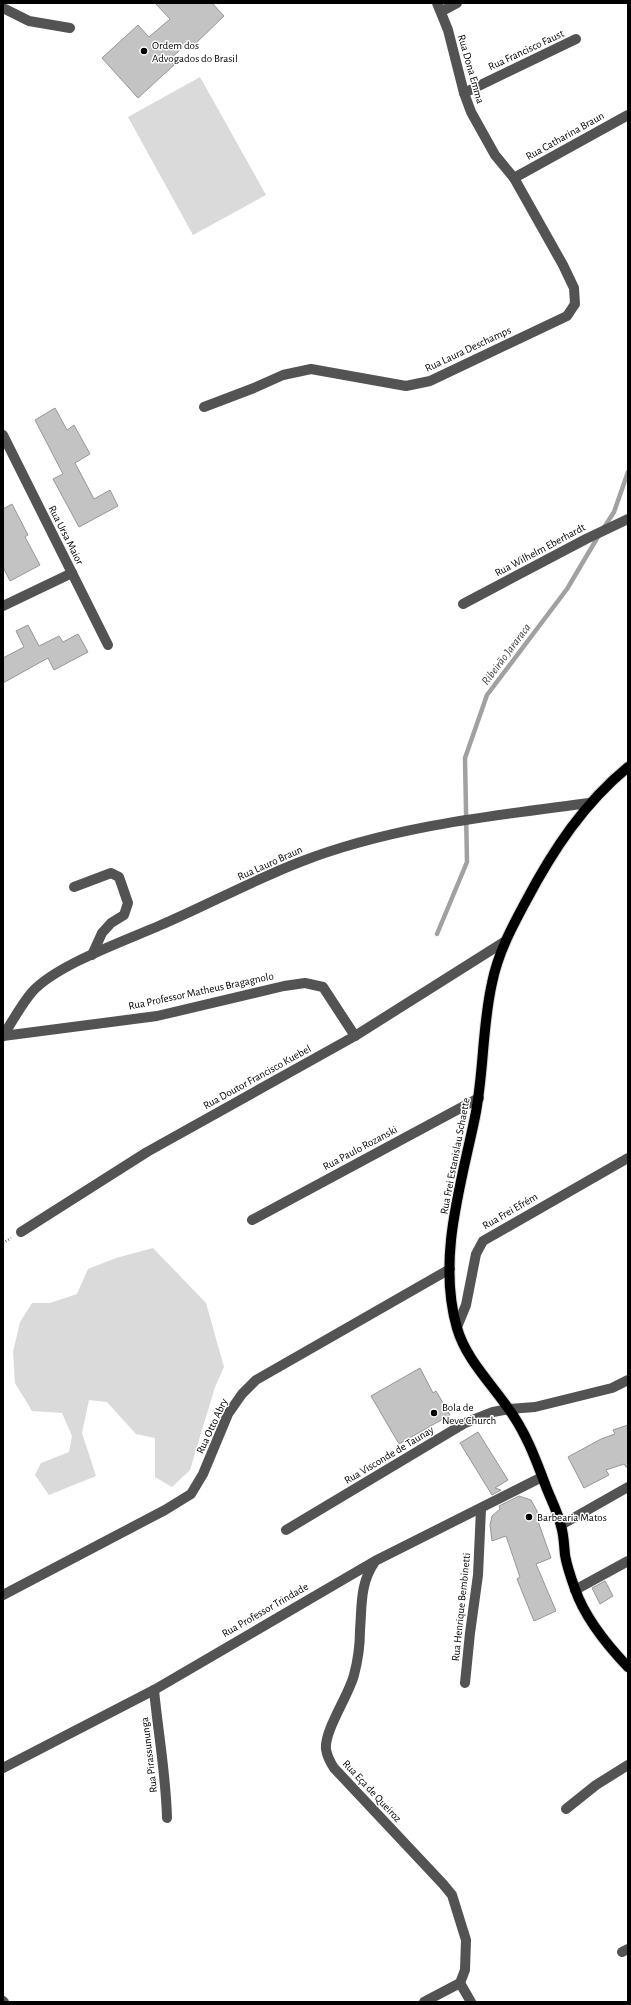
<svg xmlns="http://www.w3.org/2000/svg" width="631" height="2005" font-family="'Alegreya Sans',sans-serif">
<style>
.green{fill:#dadada}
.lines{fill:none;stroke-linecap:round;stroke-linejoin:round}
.stream{stroke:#a1a1a1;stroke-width:4.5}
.building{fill:#c3c3c3;stroke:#979797}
.major-casing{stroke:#dbdbdb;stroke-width:12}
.path{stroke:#757575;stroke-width:2.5;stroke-dasharray:1 2;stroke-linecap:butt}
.minor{stroke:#535353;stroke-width:10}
.major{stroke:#000;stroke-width:10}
.poi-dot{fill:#000;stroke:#fff;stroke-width:1.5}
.labels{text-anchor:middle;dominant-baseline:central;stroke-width:3;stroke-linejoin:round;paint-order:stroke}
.poi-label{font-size:11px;fill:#000;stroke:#fff;text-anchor:start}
.street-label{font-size:11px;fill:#000;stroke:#fff}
.water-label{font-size:12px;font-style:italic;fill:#424242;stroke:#fff}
</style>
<rect width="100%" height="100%" fill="#fff"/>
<g class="green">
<polygon points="200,77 266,195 193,235 128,117"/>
<polygon points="153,1248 206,1303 224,1367 215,1387 190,1470 172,1487 155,1477 155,1438 136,1434 107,1402 89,1400 82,1433 96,1476 49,1495 35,1475 41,1463 69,1452 72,1436 62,1413 32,1411 15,1383 13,1352 20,1322 32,1303 50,1303 77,1294 88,1269 116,1258"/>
</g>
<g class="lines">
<g class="stream">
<polyline points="603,529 614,512 628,472"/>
<polyline points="437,934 467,862 465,758 487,695 567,589 599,535"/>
</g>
</g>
<g class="building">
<polygon points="155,3 212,3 224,16 194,45 190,41 169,60 174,65 138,98 102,58 138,25 149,37 170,19"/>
<polygon points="55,408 67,430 74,425 90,454 75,463 94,499 110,490 118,506 79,527 53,479 63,474 35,420"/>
<polygon points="12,504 28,535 25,537 40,565 10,581 3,567 3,509"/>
<polygon points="28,625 39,646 59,636 63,642 78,634 88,652 54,670 48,658 3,683 3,658 24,647 16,631"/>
<polygon points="420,1368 433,1393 436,1391 450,1415 399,1444 371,1396"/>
<polygon points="628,1425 628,1467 626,1467 624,1464 606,1470 609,1475 584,1488 568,1457 601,1439 615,1434 613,1430"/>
<polygon points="478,1432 508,1480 495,1488 501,1490 492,1495 460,1443"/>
<polygon points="519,1496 531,1500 537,1511 539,1524 551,1558 536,1564 556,1611 534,1621 517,1579 520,1577 506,1536 492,1541 490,1525 492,1516 500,1509 499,1506"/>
<polygon points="605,1581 613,1596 600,1604 592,1588"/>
</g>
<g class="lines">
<g class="major-casing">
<path id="major" d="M628,767c-44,36 -75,83 -102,134 -14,26 -28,52 -34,82 -10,44 -8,90 -17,134 -14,68 -38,142 -18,211 9,31 33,54 51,80 17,23 27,49 37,76 5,14 13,28 16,42 3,9 3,20 4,29 2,12 6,23 10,34 10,29 32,56 53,78"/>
</g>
<polyline class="path" points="3,1243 11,1238"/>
<g class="minor">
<polyline points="3,8 29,21 70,28"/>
<polyline points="442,11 457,3"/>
<polyline points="464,93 576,39"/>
<polyline points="514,178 628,115"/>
<polyline points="204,407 254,388 283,375 311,369 406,386 430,381 567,316 575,304 574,288 563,265 514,178 495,155 471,112 464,93 448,30 437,3"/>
<polyline points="3,435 108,645"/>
<polyline points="463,604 586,539 628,519"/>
<polyline points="3,606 72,573"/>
<polyline points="74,887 111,873 119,877 128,903 124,915 111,923 102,933 92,955"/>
<path d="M3,1036c9,-14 18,-31 29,-44 26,-29 101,-54 138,-71 43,-19 86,-42 130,-59 92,-36 192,-46 289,-59"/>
<polyline points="3,1036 157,1016 284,986 305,983 323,987 355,1036"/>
<polyline points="252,1220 479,1098"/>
<polyline points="21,1232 147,1152 355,1036 504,942"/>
<polyline points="457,1327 466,1305 476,1254 483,1241 628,1158"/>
<polyline points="561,1525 628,1487"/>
<polyline points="286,1530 465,1423 493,1412 509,1409 535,1407 612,1388 628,1380"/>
<path d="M374,1563c-14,21 -12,42 -14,67 0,15 -2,30 -6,45 -5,20 -30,56 -28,74 1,7 4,13 8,19l109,116 9,11 14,45 -1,30 -5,13 -36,19"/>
<polyline points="575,1590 628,1561"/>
<polyline points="3,1595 165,1510 191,1494 203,1474 228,1414 242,1394 256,1380 450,1269"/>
<polyline points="465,1683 470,1633 478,1575 481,1509"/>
<path d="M154,1690c4,42 12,85 13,128"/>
<polyline points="3,1768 154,1690 375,1561 542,1477"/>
<polyline points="566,1809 596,1785 628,1765"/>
<polyline points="622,1952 628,1949"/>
<polyline points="460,1983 471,2002"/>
<polyline points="3,2001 4,2002"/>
</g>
<use href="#major" class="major"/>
</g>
<g class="poi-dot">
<circle cx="144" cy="51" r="4"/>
<circle cx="434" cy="1413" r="4"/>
<circle cx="529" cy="1517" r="4"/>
</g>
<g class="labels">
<g class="poi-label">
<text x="152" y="45">Ordem dos<tspan x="152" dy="13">Advogados do Brasil</tspan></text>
<text x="442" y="1407">Bola de<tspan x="442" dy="13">Neve Church</tspan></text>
<text x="537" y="1517">Barbearia Matos</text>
</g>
<g class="street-label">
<text transform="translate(526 50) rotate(-25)">Rua Francisco Faust</text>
<text transform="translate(471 69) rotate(74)">Rua Dona Emma</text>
<text transform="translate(565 136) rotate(-29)">Rua Catharina Braun</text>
<text transform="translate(468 349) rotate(-25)">Rua Laura Deschamps</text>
<text transform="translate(66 535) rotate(63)">Rua Ursa Maior</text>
<text transform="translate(540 550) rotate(-28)">Rua Wilhelm Eberhardt</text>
<text transform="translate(270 863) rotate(-24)">Rua Lauro Braun</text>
<text transform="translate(201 991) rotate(-12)">Rua Professor Matheus Bragagnolo</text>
<text transform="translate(257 1077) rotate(-29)">Rua Doutor Francisco Kuebel</text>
<text transform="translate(360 1148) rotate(-28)">Rua Paulo Rozanski</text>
<text transform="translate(455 1156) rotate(-79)">Rua Frei Estanislau Schaette</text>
<text transform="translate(510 1211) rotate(-30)">Rua Frei Efrém</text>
<text transform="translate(212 1426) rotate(-65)">Rua Otto Abry</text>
<text transform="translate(389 1455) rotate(-31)">Rua Visconde de Taunay</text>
<text transform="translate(461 1607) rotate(-84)">Rua Henrique Bembinetti</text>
<text transform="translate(265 1610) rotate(-30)">Rua Professor Trindade</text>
<text transform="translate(149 1755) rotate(-97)">Rua Pirassununga</text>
<text transform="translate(372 1791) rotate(47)">Rua Eça de Queiroz</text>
</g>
<g class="water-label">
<text transform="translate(506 654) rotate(-53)">Ribeirão Jararaca</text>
</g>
</g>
<rect width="631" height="2005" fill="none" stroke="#000000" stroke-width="8"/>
</svg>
